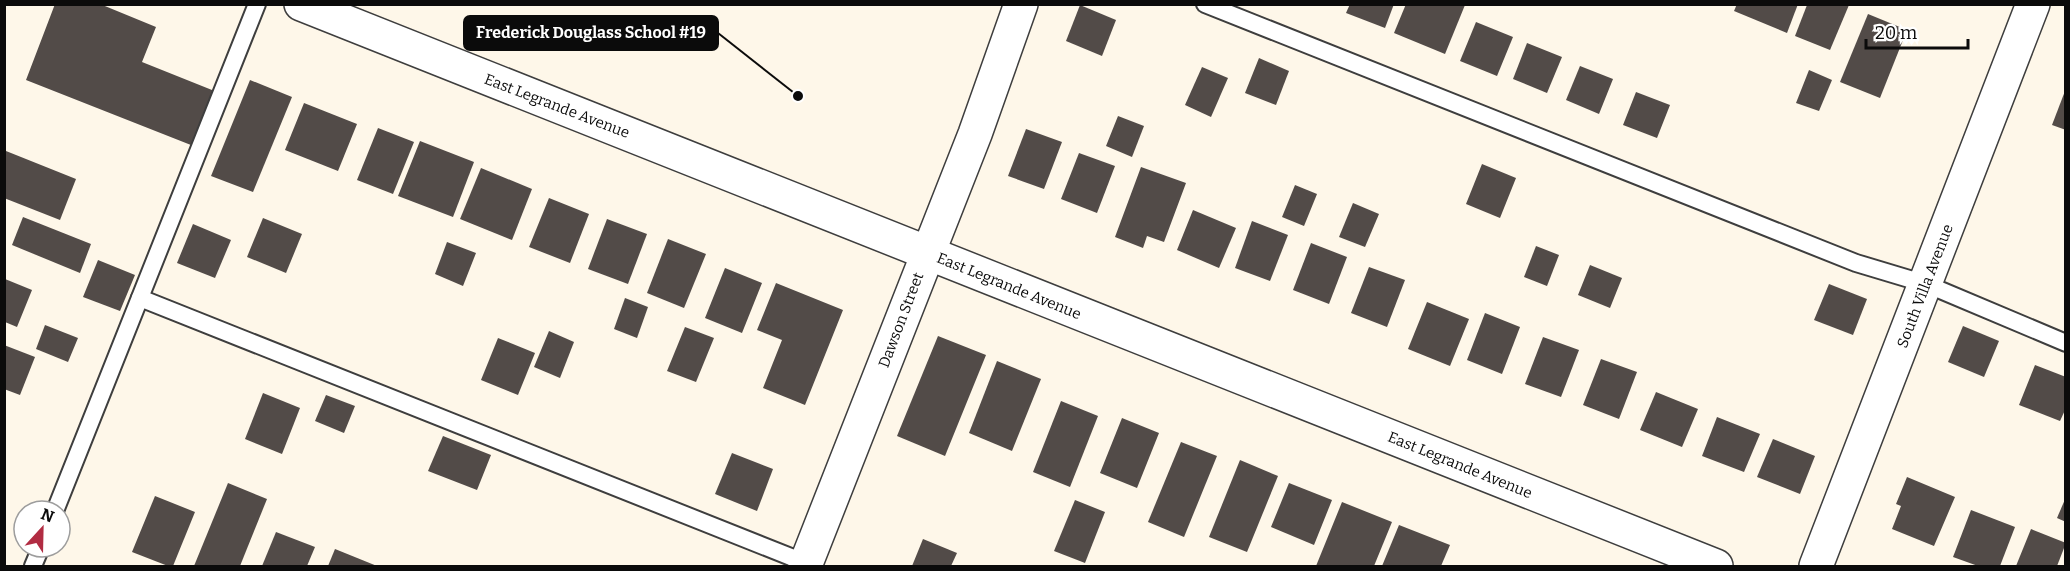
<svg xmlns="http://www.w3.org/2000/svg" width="2070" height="571" font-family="Bitter,serif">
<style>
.building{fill:#524b48}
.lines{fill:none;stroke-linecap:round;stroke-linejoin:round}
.service-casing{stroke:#3e3e3e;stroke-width:20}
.minor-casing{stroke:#3e3e3e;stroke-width:36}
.service{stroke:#fff;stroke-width:16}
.minor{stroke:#fff;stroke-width:33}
.labels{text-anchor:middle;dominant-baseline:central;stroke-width:6;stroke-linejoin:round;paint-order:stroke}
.street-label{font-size:15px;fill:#0b0b0b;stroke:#fff}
.leader{fill:none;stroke:#0b0b0b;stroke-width:2}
.callout-dot{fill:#0b0b0b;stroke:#fff;stroke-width:2}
.callout{fill:#0b0b0b;stroke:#0b0b0b;stroke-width:2}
.callout-label{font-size:16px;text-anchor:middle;font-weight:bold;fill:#fff}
</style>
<rect width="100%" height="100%" fill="#fef7e9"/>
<g class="building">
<polygon points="55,4 100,4 156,27 142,62 217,92 196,147 26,80"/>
<polygon points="1350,4 1394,4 1385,28 1346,13"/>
<polygon points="1406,4 1465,5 1445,54 1394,33"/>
<polygon points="1737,4 1798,4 1787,33 1734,11"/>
<polygon points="1080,5 1116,20 1102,56 1066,41"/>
<polygon points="1807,5 1849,5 1830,50 1795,36"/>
<polygon points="1868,14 1907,30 1880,98 1840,82"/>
<polygon points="1476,22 1513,37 1497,76 1460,61"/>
<polygon points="1527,43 1562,57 1547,93 1513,79"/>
<polygon points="1259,58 1289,71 1276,105 1245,93"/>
<polygon points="1580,66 1613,79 1599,114 1566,100"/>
<polygon points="1202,67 1228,78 1211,117 1185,105"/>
<polygon points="1809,70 1832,80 1819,111 1796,103"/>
<polygon points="250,80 292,97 253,192 211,176"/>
<polygon points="2065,91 2066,91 2066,130 2052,125"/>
<polygon points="1636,92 1670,105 1657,138 1623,125"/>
<polygon points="304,103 357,124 338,171 285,150"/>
<polygon points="1118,116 1144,126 1132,157 1106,146"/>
<polygon points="378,128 414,142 393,194 357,180"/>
<polygon points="1026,129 1062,142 1044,189 1008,176"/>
<polygon points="420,141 474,162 453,217 398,196"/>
<polygon points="6,151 76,179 60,220 4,198"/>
<polygon points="1079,153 1115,166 1097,213 1061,199"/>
<polygon points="1482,164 1516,178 1500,218 1466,204"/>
<polygon points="1141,167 1186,183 1164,242 1147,236 1143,248 1115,237"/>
<polygon points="481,168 532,189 512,240 460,219"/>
<polygon points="1295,185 1317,194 1304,226 1282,217"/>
<polygon points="549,198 589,214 570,263 529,247"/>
<polygon points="1353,203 1379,214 1365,247 1339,237"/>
<polygon points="1193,210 1236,228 1219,268 1177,250"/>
<polygon points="23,217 91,244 80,273 12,245"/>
<polygon points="263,218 302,234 286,273 247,257"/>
<polygon points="607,219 647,234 628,284 588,269"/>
<polygon points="1252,221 1288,235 1270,281 1235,268"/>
<polygon points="193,224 231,240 215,278 177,263"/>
<polygon points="668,239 706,254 684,308 647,293"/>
<polygon points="447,242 476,253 463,286 435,274"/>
<polygon points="1311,243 1347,257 1329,304 1293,290"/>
<polygon points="1536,246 1559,255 1547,286 1524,277"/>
<polygon points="98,260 135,275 120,311 83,297"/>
<polygon points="1590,265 1622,278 1610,308 1578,295"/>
<polygon points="1369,267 1405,280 1387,327 1351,313"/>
<polygon points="725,268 762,283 742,333 705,318"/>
<polygon points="5,279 32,290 17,327 5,322"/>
<polygon points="776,283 843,310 805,405 763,388 782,340 757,330"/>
<polygon points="1829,284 1867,299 1853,335 1814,320"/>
<polygon points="625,298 648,307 637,338 614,329"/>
<polygon points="1427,302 1469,319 1450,366 1408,349"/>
<polygon points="1485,313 1520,327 1502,374 1467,360"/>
<polygon points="45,325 78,338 68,362 36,349"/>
<polygon points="1963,326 1999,341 1984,377 1948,362"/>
<polygon points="685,327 714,338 696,382 667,371"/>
<polygon points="549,331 574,342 560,378 534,367"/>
<polygon points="938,336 986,355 945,456 897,436"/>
<polygon points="1543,337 1579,350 1561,397 1525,384"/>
<polygon points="498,338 535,353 518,395 481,380"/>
<polygon points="4,345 35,357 20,395 4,389"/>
<polygon points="1601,359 1637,372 1619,419 1583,405"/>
<polygon points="997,361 1041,379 1012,451 969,433"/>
<polygon points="2035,365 2066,377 2066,408 2060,421 2019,405"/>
<polygon points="1656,392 1698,409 1682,447 1640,430"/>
<polygon points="263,393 300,408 282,454 245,439"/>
<polygon points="326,395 355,406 344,433 315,421"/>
<polygon points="1061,401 1098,416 1070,487 1033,472"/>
<polygon points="1717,417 1760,434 1744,472 1702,456"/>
<polygon points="1122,418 1159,433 1137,488 1100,473"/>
<polygon points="443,436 491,455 477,490 428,471"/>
<polygon points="1773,439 1815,456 1800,494 1757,477"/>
<polygon points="1181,442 1217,456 1184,537 1148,522"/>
<polygon points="732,453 773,469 757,511 715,494"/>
<polygon points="1240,460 1278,476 1247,552 1209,537"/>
<polygon points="1907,477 1955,497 1934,546 1892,529 1901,506 1896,504"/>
<polygon points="228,483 267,499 240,566 194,566"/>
<polygon points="1289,483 1332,500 1314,545 1271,527"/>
<polygon points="155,496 195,512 173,566 168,566 132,552"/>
<polygon points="2066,497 2066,522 2057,518"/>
<polygon points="1075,500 1105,512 1085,563 1054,551"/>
<polygon points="1342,502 1392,522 1374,566 1316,566"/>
<polygon points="1971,510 2015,527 2000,566 1978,566 1953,557"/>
<polygon points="1399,525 1450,545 1441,566 1382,566"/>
<polygon points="2031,529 2066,543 2057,566 2016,566"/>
<polygon points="276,532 315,547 307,566 262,566"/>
<polygon points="923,539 957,553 951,566 912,566"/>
<polygon points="335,549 377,566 328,566"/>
</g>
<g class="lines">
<g class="service-casing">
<g id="service">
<polyline points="1205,4 1856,263 1926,284 2066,343"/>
<polyline points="140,298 811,565"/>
<polyline points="55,511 257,4"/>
<polyline points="33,566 41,547"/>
</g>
</g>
<g class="minor-casing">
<g id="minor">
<polyline points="301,4 1716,566"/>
<polyline points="805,566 975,134 1021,4"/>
<polyline points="1816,566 2033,4"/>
</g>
</g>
<use href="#service" class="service"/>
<use href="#minor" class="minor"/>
</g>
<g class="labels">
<g class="street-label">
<text transform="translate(557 106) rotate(21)">East Legrande Avenue</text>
<text transform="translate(1009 286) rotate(22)">East Legrande Avenue</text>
<text transform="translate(1925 286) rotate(-69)">South Villa Avenue</text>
<text transform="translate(901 320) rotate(-69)">Dawson Street</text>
<text transform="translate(1460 465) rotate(22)">East Legrande Avenue</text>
</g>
</g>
<path class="leader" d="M798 96L718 33"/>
<circle class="callout-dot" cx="798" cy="96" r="6"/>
<rect class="callout" x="464" y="16" width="254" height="34" rx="6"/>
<g class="callout-label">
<text x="591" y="38">Frederick Douglass School #19</text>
</g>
<rect width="2070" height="571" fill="none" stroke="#0b0b0b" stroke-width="12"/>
<g transform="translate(42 529) rotate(22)"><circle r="28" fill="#ffffff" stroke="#9d9d9d" stroke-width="1.5"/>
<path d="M0-4.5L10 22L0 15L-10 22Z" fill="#b12c42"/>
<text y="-9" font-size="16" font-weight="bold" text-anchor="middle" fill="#0b0b0b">N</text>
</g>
<path d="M1866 39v9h102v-9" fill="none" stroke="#0b0b0b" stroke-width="3"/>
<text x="1875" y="39" font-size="18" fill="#0b0b0b" stroke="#ffffff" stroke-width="4.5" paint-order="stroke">20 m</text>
</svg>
